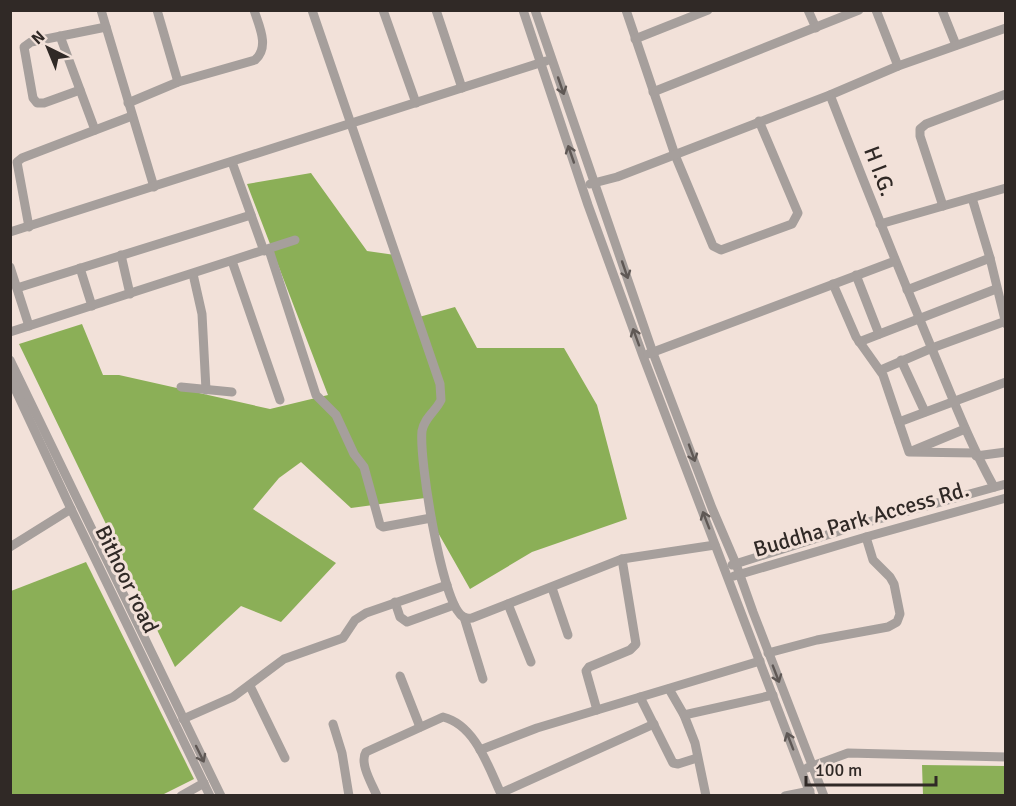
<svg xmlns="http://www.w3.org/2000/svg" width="1016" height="806" font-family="Signika,sans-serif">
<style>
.forest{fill:#8baf57}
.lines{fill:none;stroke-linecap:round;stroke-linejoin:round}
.minor{stroke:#a69f9c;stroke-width:9}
.oneway{stroke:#5f5855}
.labels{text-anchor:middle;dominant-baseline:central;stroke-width:6;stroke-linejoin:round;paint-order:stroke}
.street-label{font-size:22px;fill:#302926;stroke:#f2e1d9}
</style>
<rect width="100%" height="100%" fill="#f2e1d9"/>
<g class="forest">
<polygon points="311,173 367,251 395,255 419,317 455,307 477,348 564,348 597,405 627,519 532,552 470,589 432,522 425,498 351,508 301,462 279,478 253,509 336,563 281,622 241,606 175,667 19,344 82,324 103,375 119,375 270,409 328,395 247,184"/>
<polygon points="86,562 194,779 162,795 11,795 11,591"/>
<polygon points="922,765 1005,766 1005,795 923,795"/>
</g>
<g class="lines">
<g class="minor">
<polyline points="101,10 154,187"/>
<polyline points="157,10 178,82"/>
<path d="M312,10l128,374 1,16c-5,11 -17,18 -19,31 -3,29 19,163 38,183 3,4 7,5 12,4l150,-59 93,-14"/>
<polyline points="383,10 416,103"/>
<polyline points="436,10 462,88"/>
<polyline points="523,10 588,205 643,356 811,796"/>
<polyline points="535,10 653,353 712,508 736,564 753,612 824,796"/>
<polyline points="626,10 675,155 713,246 721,250 792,224 798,213 759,121"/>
<polyline points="808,10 816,28"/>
<polyline points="876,10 898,66"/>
<polyline points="942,10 956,45"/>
<polyline points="60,36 95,130"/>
<polyline points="635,39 708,10"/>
<polyline points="80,90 44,103 37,103 33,98 24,47 31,42 106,27"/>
<polyline points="653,92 859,10"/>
<path d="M830,95c33,85 67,170 102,254 20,47 37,93 62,138"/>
<path d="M128,103l50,-21 77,-22c15,-13 4,-34 -1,-50"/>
<polyline points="232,162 264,251"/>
<polyline points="590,184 617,177 830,95 898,66 1006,28"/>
<polyline points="972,198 990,258 1006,324"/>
<polyline points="943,206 920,136 920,129 926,124 1006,94"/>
<polyline points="880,224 1006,188"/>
<polyline points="29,227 17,162 22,158 132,116"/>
<polyline points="10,232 546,61"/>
<polyline points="269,250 316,395 336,415 354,454 364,467 380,525 383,527 431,518"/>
<polyline points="121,255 130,294"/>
<polyline points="232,261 280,400"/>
<polyline points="10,267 29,326"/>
<polyline points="80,268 92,306"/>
<polyline points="193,274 202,314 206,390"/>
<polyline points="856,275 879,334"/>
<polyline points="833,284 856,337 883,375 909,452 975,453"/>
<polyline points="17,288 251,215"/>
<polyline points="907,290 990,258"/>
<polyline points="10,332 295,240"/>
<polyline points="859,342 996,289"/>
<polyline points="648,354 895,261"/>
<polyline points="10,360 221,796"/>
<polyline points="901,360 925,412"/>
<polyline points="881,370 932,348 1006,321"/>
<polyline points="10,378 71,509 210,796"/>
<polyline points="181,387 232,392"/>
<polyline points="899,422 1006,382"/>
<polyline points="912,451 965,429"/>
<polyline points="976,456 1006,452"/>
<polyline points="10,547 71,509"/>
<polyline points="732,565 868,522 1006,484"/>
<polyline points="734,576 866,537 1006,498"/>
<polyline points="552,588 568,635"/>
<polyline points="395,602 400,617 407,622 454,605"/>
<polyline points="508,604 531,662"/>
<polyline points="464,617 483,679"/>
<polyline points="768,653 817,640 888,627 897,622 900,614 894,584 890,577 873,560 866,537"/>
<polyline points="400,676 420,727"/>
<polyline points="250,686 285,758"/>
<polyline points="669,689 684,715 695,743 706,796"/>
<polyline points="640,697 673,763 678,764 697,758"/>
<polyline points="597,710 586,671 589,667 630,650 636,644 622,559"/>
<polyline points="684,715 773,695"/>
<polyline points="183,719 233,697 284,659 343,638 355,620 366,613 447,585"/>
<polyline points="333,724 342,753 349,796"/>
<polyline points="480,750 537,728 760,661"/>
<polyline points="807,768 848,753 1006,757"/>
<polyline points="501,793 654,724"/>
<polyline points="181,796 204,783"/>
<path d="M377,796c-5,-12 -18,-33 -11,-44l77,-35c33,8 46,52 59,79"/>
<polyline points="785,796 810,791"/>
</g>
</g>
<defs><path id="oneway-shaft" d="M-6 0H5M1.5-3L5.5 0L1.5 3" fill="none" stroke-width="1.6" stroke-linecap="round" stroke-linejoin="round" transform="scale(1.5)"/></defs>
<g class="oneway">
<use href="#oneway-shaft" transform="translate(561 86) rotate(71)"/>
<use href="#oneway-shaft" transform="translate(571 154) rotate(-109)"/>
<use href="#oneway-shaft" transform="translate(625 270) rotate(71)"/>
<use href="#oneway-shaft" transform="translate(636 337) rotate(-110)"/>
<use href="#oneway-shaft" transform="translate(692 453) rotate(70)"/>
<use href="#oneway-shaft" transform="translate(706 520) rotate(-111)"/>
<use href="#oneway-shaft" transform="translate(776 674) rotate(69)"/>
<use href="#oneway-shaft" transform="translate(790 741) rotate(-111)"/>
<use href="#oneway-shaft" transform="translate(200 754) rotate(64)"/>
</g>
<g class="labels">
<g class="street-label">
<text transform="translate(880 171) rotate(69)">H I.G.</text>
<text transform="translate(861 519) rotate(-16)">Buddha Park Access Rd.</text>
<text transform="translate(127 579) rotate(64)">Bithoor road</text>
</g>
</g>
<rect width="1016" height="806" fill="none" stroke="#302926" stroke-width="24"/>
<g transform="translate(48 48) rotate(317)" stroke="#f2e1d9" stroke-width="4.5" paint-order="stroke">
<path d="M0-4.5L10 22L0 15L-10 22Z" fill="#302926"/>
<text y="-9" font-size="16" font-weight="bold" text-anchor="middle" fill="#302926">N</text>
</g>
<path d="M806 776v9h130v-9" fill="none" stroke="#302926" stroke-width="3"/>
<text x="815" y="776" font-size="18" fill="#302926" stroke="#f2e1d9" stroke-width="4.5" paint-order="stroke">100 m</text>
</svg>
